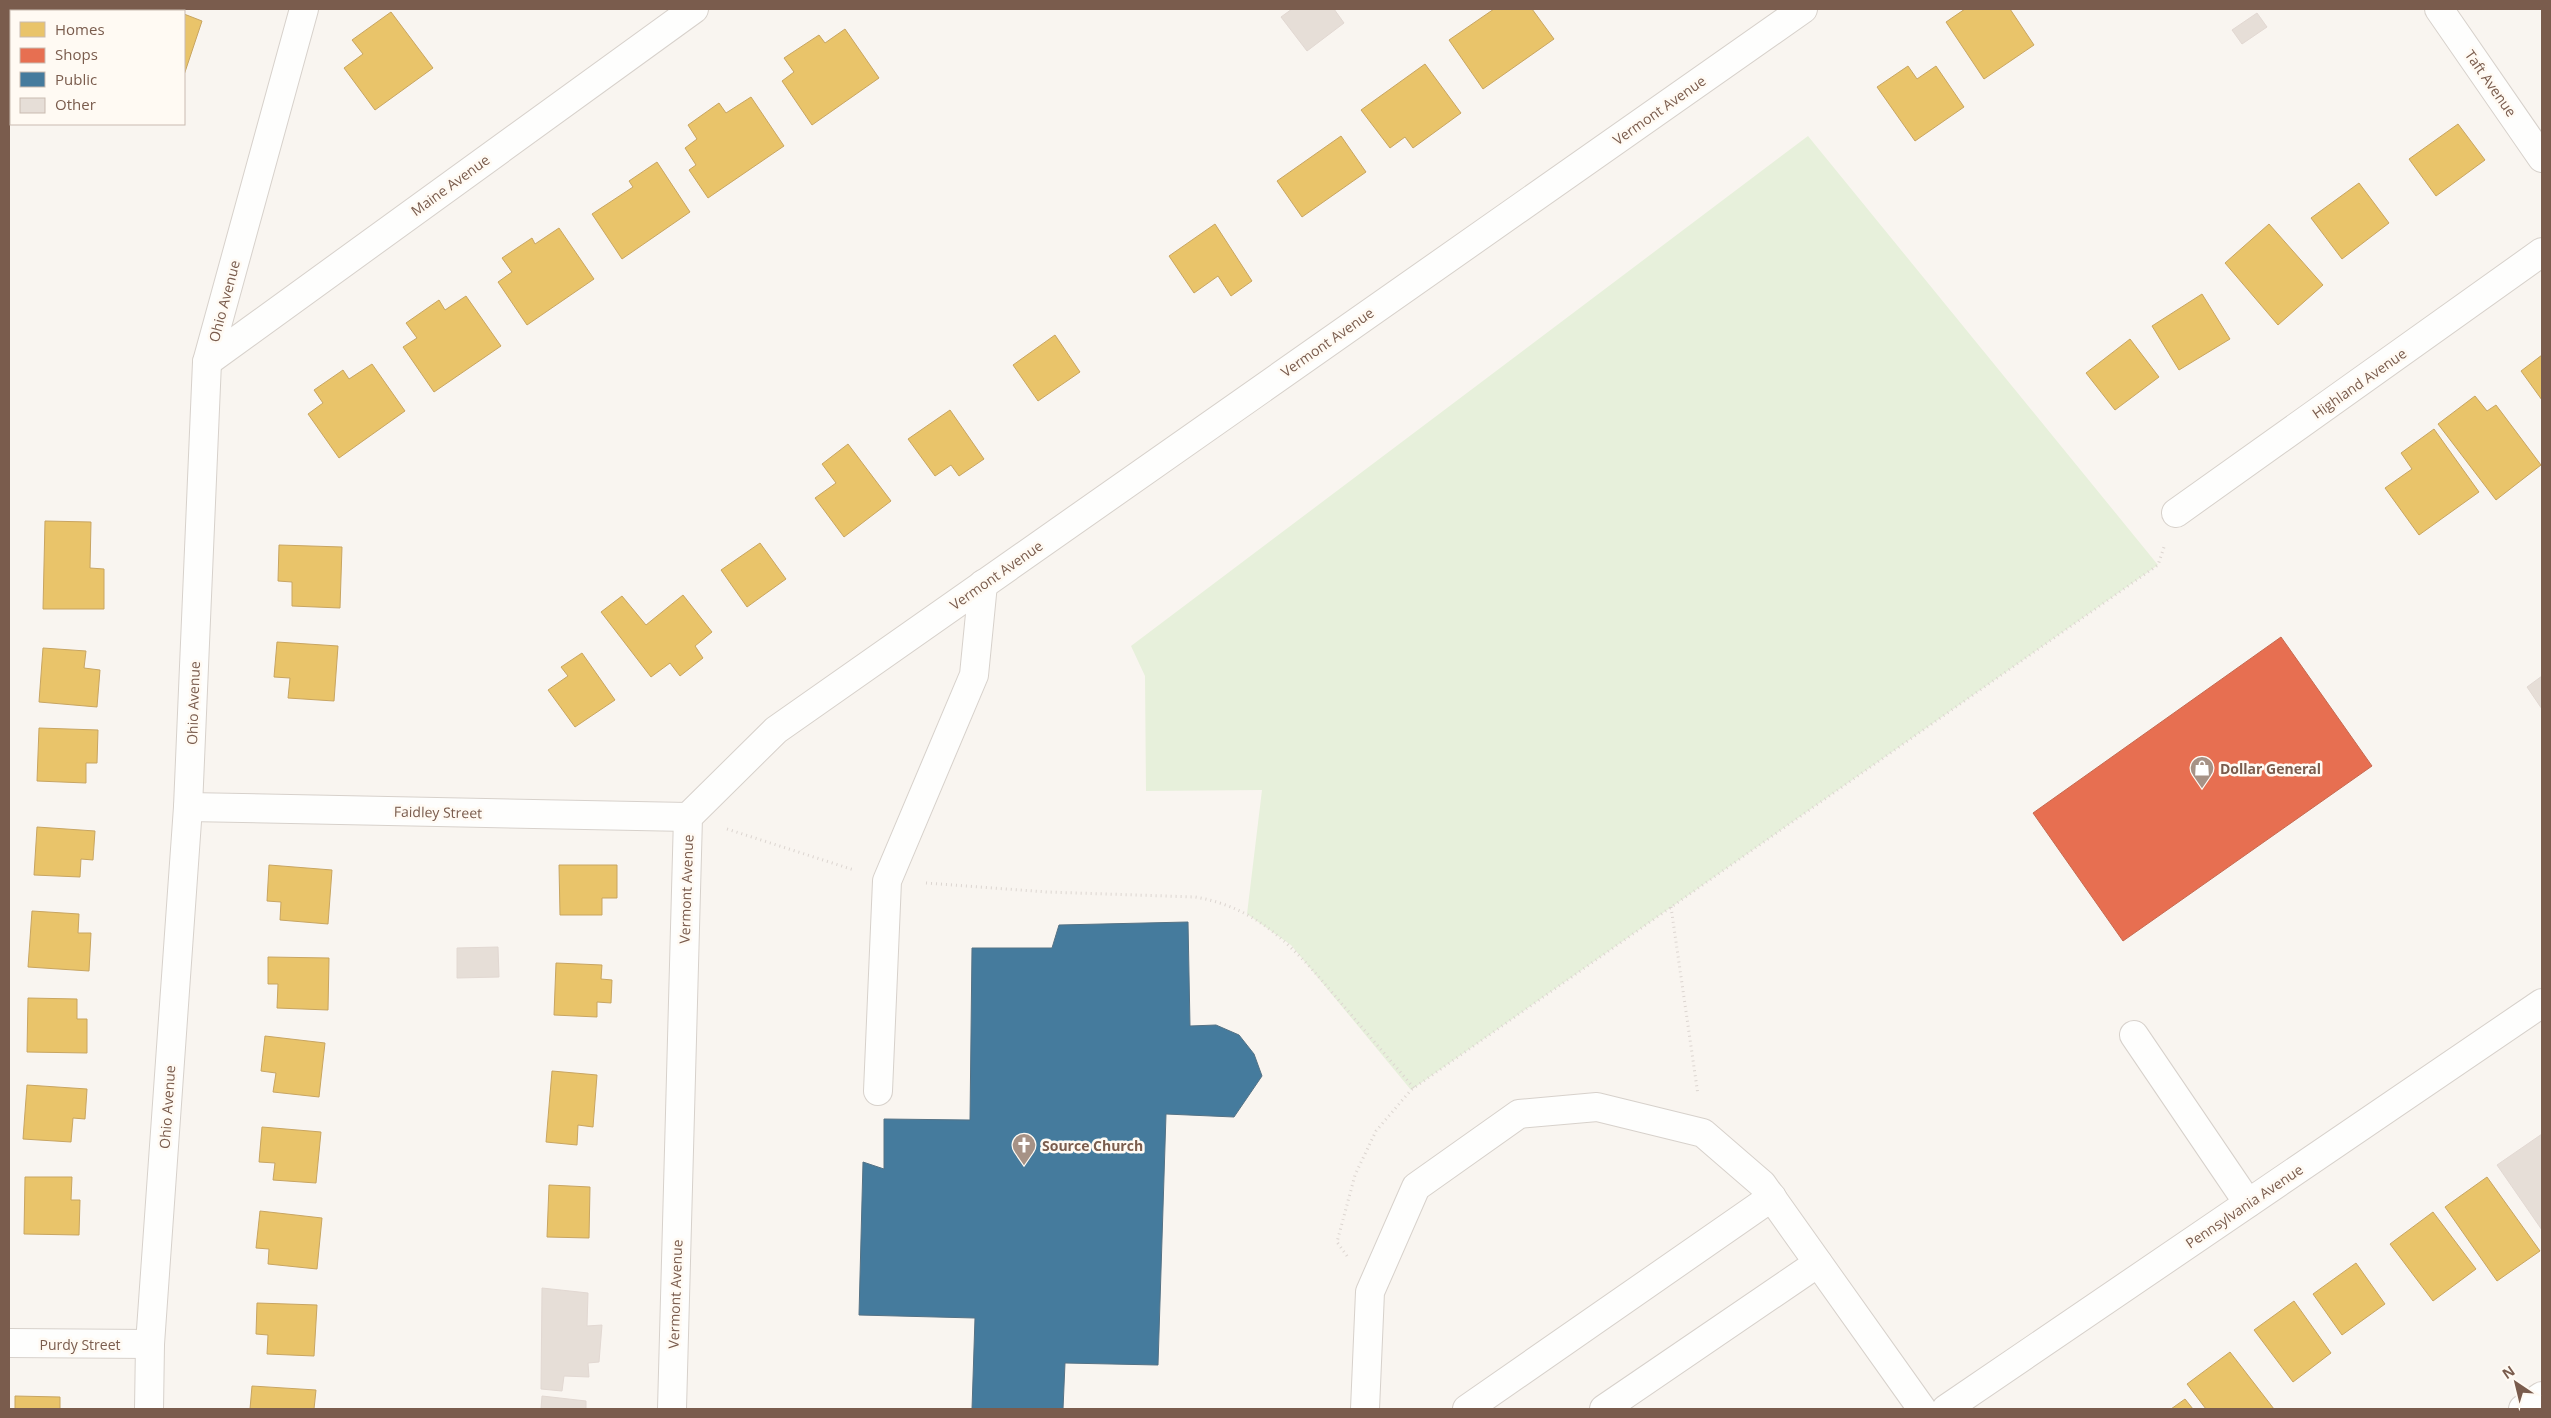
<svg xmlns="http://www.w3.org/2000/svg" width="2551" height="1418" font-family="'Open Sans',sans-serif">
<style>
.green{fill:#e7f0db}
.homes{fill:#e9c46a;stroke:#c8a561}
.shops{fill:#e76f51;stroke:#c66950}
.public{fill:#457b9d;stroke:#557285}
.building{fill:#e6ded7;stroke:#e2d8d2}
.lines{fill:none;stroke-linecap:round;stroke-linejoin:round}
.minor-casing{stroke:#d7d1cb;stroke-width:30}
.path{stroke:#dcd5d0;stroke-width:3;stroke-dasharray:1 4;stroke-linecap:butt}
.minor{stroke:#fefefd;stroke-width:28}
.labels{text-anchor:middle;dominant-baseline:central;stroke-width:5;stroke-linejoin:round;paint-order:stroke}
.street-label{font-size:14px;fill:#7a5c4d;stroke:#fffaf3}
.poi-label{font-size:14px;font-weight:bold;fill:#7a5c4d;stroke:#fffaf3;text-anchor:start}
</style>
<rect width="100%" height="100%" fill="#f9f5f0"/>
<polygon class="green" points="1808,136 2158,565 1411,1090 1291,945 1247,914 1262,790 1146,791 1145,676 1131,646"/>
<g class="homes">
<polygon points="138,9 168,9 175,11 137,11"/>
<polygon points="1494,9 1532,9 1554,39 1483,89 1449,40"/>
<polygon points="1965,9 2010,9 2034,45 1984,79 1946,22"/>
<polygon points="391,12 433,68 375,110 344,68 363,54 352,40"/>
<polygon points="184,14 202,21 184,75"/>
<polygon points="845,29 879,78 812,125 782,81 794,72 784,58 819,35 825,43"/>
<polygon points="1425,64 1461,113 1413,148 1405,137 1390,148 1361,110"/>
<polygon points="1908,66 1917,79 1936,66 1964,107 1915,141 1877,87"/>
<polygon points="751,97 784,146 708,198 689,170 696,165 685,148 697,139 688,125 719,103 726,113"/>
<polygon points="2458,124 2485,160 2436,196 2409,159"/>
<polygon points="1341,136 1366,172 1302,217 1277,181"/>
<polygon points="657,162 690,212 622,259 592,214 633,187 629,181"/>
<polygon points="2359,183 2389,223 2342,259 2311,218"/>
<polygon points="1215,224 1252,281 1231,296 1218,276 1194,293 1169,256"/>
<polygon points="2269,224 2323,285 2278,325 2225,263"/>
<polygon points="559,228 594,279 527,325 498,282 512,272 502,258 532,238 535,244"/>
<polygon points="2202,294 2230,339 2179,370 2152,326"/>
<polygon points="466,296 501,346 434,392 403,347 417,338 406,323 439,300 445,310"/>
<polygon points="1055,335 1080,372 1038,401 1013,365"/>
<polygon points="2130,339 2159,377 2115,410 2086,373"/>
<polygon points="2542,355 2542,400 2521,371"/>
<polygon points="372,364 405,411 339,458 308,414 323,403 314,390 343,370 349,379"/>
<polygon points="2475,396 2487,411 2496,405 2541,465 2496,500 2438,424"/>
<polygon points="950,410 984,459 959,476 951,465 935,476 908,439"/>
<polygon points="2434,429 2479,492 2419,535 2385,488 2412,469 2401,453"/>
<polygon points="848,444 891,501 844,537 815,498 836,483 822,464"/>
<polygon points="45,521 91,522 90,568 104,569 104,609 43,609"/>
<polygon points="760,543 786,579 747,607 721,570"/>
<polygon points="279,545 342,547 340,608 292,606 292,582 278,581"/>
<polygon points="683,595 712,632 695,646 703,658 680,676 670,663 651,677 601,612 622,596 646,625"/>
<polygon points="277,642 338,646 334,701 288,698 290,678 274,677"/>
<polygon points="43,648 86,651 84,668 100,670 97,707 39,702"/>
<polygon points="582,653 615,700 575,727 548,690 568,676 561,667"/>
<polygon points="39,728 98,730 97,763 86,763 86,783 37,781"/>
<polygon points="37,827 95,831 93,860 81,859 80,877 34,875"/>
<polygon points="269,865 332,870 328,924 280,920 281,902 267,901"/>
<polygon points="559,865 617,865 617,898 602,898 602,915 560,915"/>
<polygon points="32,911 79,914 78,933 91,933 89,971 28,967"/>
<polygon points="268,957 329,958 328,1010 277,1008 278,984 268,984"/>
<polygon points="556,963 602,965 601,979 612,980 611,1003 597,1002 597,1017 554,1015"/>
<polygon points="28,998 77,999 77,1019 87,1019 87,1053 27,1052"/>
<polygon points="265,1036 325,1043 319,1097 273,1092 276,1073 261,1071"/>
<polygon points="552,1071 597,1075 593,1127 578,1125 577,1145 546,1142"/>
<polygon points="27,1085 87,1089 85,1119 73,1118 71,1142 23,1139"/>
<polygon points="262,1127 321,1132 316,1183 273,1180 275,1163 259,1162"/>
<polygon points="25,1177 72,1177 71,1200 80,1200 79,1235 24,1234"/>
<polygon points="2487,1177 2540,1251 2497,1281 2445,1207"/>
<polygon points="549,1185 590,1187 589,1238 547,1237"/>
<polygon points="260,1211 322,1218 317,1269 268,1264 269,1249 256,1248"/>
<polygon points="2433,1212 2476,1269 2433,1301 2390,1244"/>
<polygon points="2356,1263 2385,1304 2342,1335 2313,1294"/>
<polygon points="2294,1301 2331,1353 2293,1382 2254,1330"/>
<polygon points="257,1303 317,1305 314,1356 267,1354 268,1335 256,1334"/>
<polygon points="2230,1352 2274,1409 2206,1409 2187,1384"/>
<polygon points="252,1386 316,1390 314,1409 250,1409"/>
<polygon points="15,1396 60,1397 60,1409 15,1409"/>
<polygon points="2185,1399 2193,1409 2171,1409"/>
</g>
<polygon class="shops" points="2281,637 2372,766 2123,941 2033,813"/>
<polygon class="public" points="1188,922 1190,1026 1216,1025 1239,1035 1254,1054 1262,1076 1234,1117 1166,1114 1158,1365 1065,1363 1063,1409 972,1409 975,1318 859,1315 863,1162 884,1169 884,1119 970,1120 972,948 1052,948 1059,925"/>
<g class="building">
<polygon points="1292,9 1334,9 1344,23 1307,51 1281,17"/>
<polygon points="2257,13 2267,27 2242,44 2232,30"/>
<polygon points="2542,676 2542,709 2527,687"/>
<polygon points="498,947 499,977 457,978 457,948"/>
<polygon points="2542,1134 2542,1230 2497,1165"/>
<polygon points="542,1288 588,1293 587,1326 602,1325 599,1362 588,1363 589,1377 564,1376 562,1391 541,1389"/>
<polygon points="542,1396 586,1401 586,1409 541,1409"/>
</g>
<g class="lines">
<g class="minor-casing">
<g id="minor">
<polyline points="2439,9 2542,158"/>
<polyline points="207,362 694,9"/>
<polyline points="2176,513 2542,252"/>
<polyline points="188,807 688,817"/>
<polyline points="2134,1035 2248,1203"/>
<polyline points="878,1091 887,881 974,675 983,584"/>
<polyline points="9,1343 150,1344"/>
<polyline points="149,1409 150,1344 188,807 207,362 304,9"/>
<polyline points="672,1409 688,817 776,730 1803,9"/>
<polyline points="1365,1409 1370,1292 1416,1187 1519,1114 1597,1107 1703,1133 1762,1184 1922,1409"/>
<polyline points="1467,1409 1772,1197"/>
<polyline points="1604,1409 1818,1263"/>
<polyline points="1946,1409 2542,1003"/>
<polyline points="2523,1409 2542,1396"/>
</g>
</g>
<g class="path">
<polyline points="727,829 854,870"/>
<path d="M926,883l121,9 148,5c68,11 105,58 147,107 24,28 48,56 72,84"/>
<polyline points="1671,907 1698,1095"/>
<polyline points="1347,1256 1337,1242 1355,1175 1376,1131 1411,1090 2158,565 2164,547"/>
</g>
<use href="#minor" class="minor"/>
</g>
<defs>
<g id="shop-pin" transform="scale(1.25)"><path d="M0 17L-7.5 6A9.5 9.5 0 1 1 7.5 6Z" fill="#a69286" stroke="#fffaf3"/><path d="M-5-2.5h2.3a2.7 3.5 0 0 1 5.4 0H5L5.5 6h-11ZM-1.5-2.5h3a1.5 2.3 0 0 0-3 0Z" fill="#fff"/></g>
<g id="church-pin" transform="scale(1.25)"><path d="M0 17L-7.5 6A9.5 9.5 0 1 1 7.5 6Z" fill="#a69286" stroke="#fffaf3"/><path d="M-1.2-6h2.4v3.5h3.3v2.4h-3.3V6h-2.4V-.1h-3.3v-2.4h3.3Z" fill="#fff"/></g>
</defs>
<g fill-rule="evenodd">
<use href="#shop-pin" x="2202" y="768"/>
<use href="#church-pin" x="1024" y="1145"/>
</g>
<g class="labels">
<g class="street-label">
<text transform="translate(2491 83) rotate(55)">Taft Avenue</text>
<text transform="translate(1659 110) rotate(-35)">Vermont Avenue</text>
<text transform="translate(450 185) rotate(-36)">Maine Avenue</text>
<text transform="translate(224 301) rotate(-75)">Ohio Avenue</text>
<text transform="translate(1327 342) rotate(-35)">Vermont Avenue</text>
<text transform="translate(2359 383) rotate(-35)">Highland Avenue</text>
<text transform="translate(996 575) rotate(-35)">Vermont Avenue</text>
<text transform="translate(193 703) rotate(-88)">Ohio Avenue</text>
<text transform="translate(438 812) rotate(1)">Faidley Street</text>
<text transform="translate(686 889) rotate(-88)">Vermont Avenue</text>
<text transform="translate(167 1107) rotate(-86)">Ohio Avenue</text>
<text transform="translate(2244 1206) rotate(-34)">Pennsylvania Avenue</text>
<text transform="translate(675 1294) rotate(-88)">Vermont Avenue</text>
<text x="80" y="1344">Purdy Street</text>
</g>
<g class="poi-label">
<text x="2220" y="768">Dollar General</text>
<text x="1042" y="1145">Source Church</text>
</g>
</g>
<rect width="2551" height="1418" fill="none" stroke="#7a5c4d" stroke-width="20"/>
<rect x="10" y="10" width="175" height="115" fill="#fffaf3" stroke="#cabbb1"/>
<rect x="20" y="22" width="25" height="15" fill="#e9c46a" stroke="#cabbb1"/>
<text x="55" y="35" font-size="15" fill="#7a5c4d">Homes</text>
<rect x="20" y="48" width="25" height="15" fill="#e76f51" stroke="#cabbb1"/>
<text x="55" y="60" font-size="15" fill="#7a5c4d">Shops</text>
<rect x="20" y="72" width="25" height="15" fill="#457b9d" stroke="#cabbb1"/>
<text x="55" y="85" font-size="15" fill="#7a5c4d">Public</text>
<rect x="20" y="98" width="25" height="15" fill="#e6ded7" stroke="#cabbb1"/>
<text x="55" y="110" font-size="15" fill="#7a5c4d">Other</text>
<g transform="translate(2516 1383) rotate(325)" stroke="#fffaf3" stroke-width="4" paint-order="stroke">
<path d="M0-4L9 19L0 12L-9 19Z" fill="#7a5c4d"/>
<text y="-8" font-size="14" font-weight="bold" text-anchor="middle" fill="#7a5c4d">N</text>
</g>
</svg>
